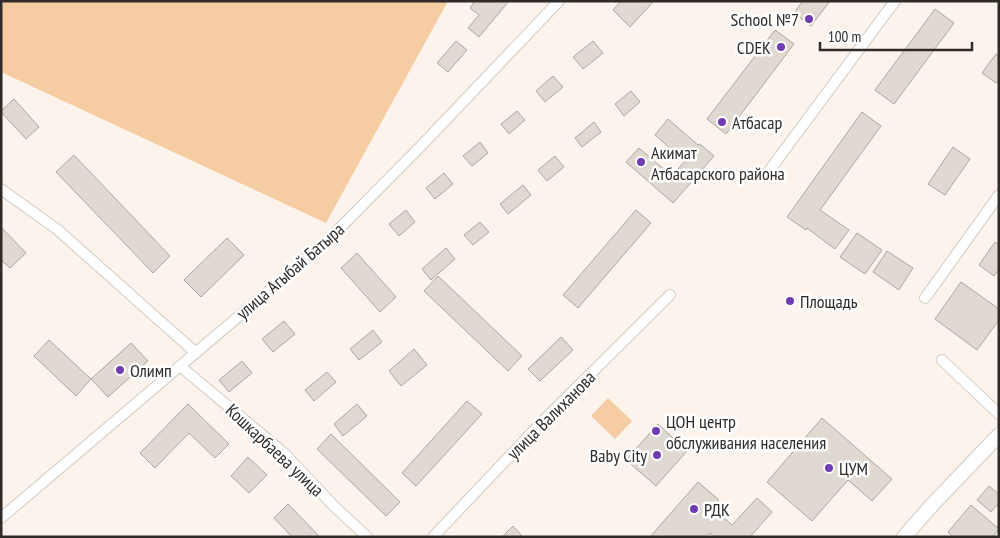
<svg xmlns="http://www.w3.org/2000/svg" width="1000" height="538" font-family="'PT Sans Narrow',sans-serif">
<style>
.green{fill:#f6cda3}
.building{fill:#e0d9d1;stroke:#aea79f}
.lines{fill:none;stroke-linecap:round;stroke-linejoin:round}
.minor-casing{stroke:#d1cac2;stroke-width:12}
.secondary-casing{stroke:#d1cac2;stroke-width:16}
.minor{stroke:#fff;stroke-width:10}
.secondary{stroke:#fff;stroke-width:14}
.poi-dot{fill:#6f3cb3;stroke:#fff;stroke-width:2}
.labels{text-anchor:middle;dominant-baseline:central;stroke-width:5;stroke-linejoin:round;paint-order:stroke}
.poi-label{font-size:18px;fill:#2e2b29;stroke:#fff;text-anchor:start}
.street-label{font-size:18px;fill:#2e2b29;stroke:#fff}
</style>
<rect width="100%" height="100%" fill="#fcf4ec"/>
<g class="green">
<polygon points="5,1 448,1 326,223 1,72 1,6"/>
<polygon points="608,398 632,421 615,439 591,416"/>
</g>
<g class="building">
<polygon points="475,1 509,1 479,37 468,28 479,15 470,8"/>
<polygon points="621,1 654,1 630,27 613,10"/>
<polygon points="803,1 830,1 811,26 794,13"/>
<polygon points="935,9 954,23 894,104 875,90"/>
<polygon points="775,30 794,44 726,134 707,119"/>
<polygon points="456,41 467,50 448,72 437,63"/>
<polygon points="593,41 603,53 583,69 573,57"/>
<polygon points="996,54 999,56 999,80 996,83 982,73"/>
<polygon points="553,76 563,87 545,102 536,91"/>
<polygon points="631,91 640,102 624,116 615,104"/>
<polygon points="14,99 39,127 26,139 1,112 1,111"/>
<polygon points="517,111 525,120 509,134 501,124"/>
<polygon points="862,112 881,126 820,210 849,230 835,249 807,228 806,230 787,217"/>
<polygon points="668,119 698,145 700,144 714,156 673,203 626,162 639,148 672,176 685,161 655,135"/>
<polygon points="594,122 601,132 582,147 575,138"/>
<polygon points="480,142 488,153 472,166 463,156"/>
<polygon points="953,147 970,159 945,195 928,184"/>
<polygon points="74,155 170,256 153,273 56,172"/>
<polygon points="555,156 564,167 547,181 538,170"/>
<polygon points="444,173 453,184 435,199 426,188"/>
<polygon points="523,185 531,195 508,214 500,204"/>
<polygon points="406,210 415,222 399,236 389,224"/>
<polygon points="636,210 651,223 578,308 563,295"/>
<polygon points="480,222 489,232 473,245 464,235"/>
<polygon points="1,227 26,253 10,268 1,260"/>
<polygon points="857,233 882,250 865,274 840,257"/>
<polygon points="227,238 244,255 201,297 184,280"/>
<polygon points="995,242 999,245 999,269 994,276 979,265"/>
<polygon points="446,248 455,259 431,280 422,269"/>
<polygon points="887,251 913,268 899,290 873,272"/>
<polygon points="357,253 396,297 380,312 341,268"/>
<polygon points="438,276 522,356 508,371 424,291"/>
<polygon points="961,282 999,309 999,320 977,350 935,319"/>
<polygon points="284,321 295,334 273,352 262,339"/>
<polygon points="373,330 382,342 359,360 350,349"/>
<polygon points="561,337 573,350 540,381 528,369"/>
<polygon points="49,340 91,379 76,396 34,356"/>
<polygon points="131,343 148,361 108,397 91,379"/>
<polygon points="414,349 427,365 401,386 389,371"/>
<polygon points="242,361 252,373 229,392 219,380"/>
<polygon points="327,372 336,382 314,401 305,390"/>
<polygon points="467,401 482,414 416,486 402,473"/>
<polygon points="188,404 229,444 215,458 189,433 155,468 140,453"/>
<polygon points="357,404 367,416 343,436 334,424"/>
<polygon points="822,418 892,479 872,501 848,480 812,521 767,482"/>
<polygon points="658,424 687,451 656,486 626,460"/>
<polygon points="331,434 400,502 386,516 317,449"/>
<polygon points="248,457 267,475 249,493 231,476"/>
<polygon points="698,482 719,500 712,507 732,525 757,498 772,512 750,537 714,537 710,533 707,537 650,537"/>
<polygon points="989,486 999,494 999,503 991,512 977,500"/>
<polygon points="288,504 320,537 292,537 274,518"/>
<polygon points="971,505 999,529 993,537 953,537 948,532"/>
<polygon points="513,526 523,537 502,537"/>
</g>
<g class="lines">
<g class="minor-casing">
<g id="minor">
<polyline points="769,171 895,1"/>
<polyline points="1,189 58,230 196,353"/>
<polyline points="925,298 999,195"/>
<polyline points="942,360 999,414"/>
<polyline points="180,366 284,453 334,506 367,537"/>
<polyline points="1,518 325,243 421,146 559,1"/>
<polyline points="433,537 542,422 670,295"/>
</g>
</g>
<g class="secondary-casing">
<polyline id="secondary" points="904,537 932,505 999,435"/>
</g>
<use href="#minor" class="minor"/>
<use href="#secondary" class="secondary"/>
</g>
<g class="poi-dot">
<circle cx="809" cy="19" r="5"/>
<circle cx="781" cy="47" r="5"/>
<circle cx="722" cy="122" r="5"/>
<circle cx="641" cy="162" r="5"/>
<circle cx="790" cy="301" r="5"/>
<circle cx="120" cy="370" r="5"/>
<circle cx="656" cy="431" r="5"/>
<circle cx="657" cy="455" r="5"/>
<circle cx="829" cy="468" r="5"/>
<circle cx="694" cy="509" r="5"/>
</g>
<g class="labels">
<g class="poi-label">
<text x="799" y="19" text-anchor="end">School №7</text>
<text x="771" y="47" text-anchor="end">CDEK</text>
<text x="732" y="122">Атбасар</text>
<text x="651" y="152">Акимат<tspan x="651" dy="21">Атбасарского района</tspan></text>
<text x="800" y="301">Площадь</text>
<text x="130" y="370">Олимп</text>
<text x="666" y="421">ЦОН центр<tspan x="666" dy="21">обслуживания населения</tspan></text>
<text x="647" y="455" text-anchor="end">Baby City</text>
<text x="839" y="468">ЦУМ</text>
<text x="704" y="509">РДК</text>
</g>
<g class="street-label">
<text transform="translate(290 271) rotate(-41)">улица Агыбай Батыра</text>
<text transform="translate(551 415) rotate(-45)">улица Валиханова</text>
<text transform="translate(275 450) rotate(43)">Кошкарбаева улица</text>
</g>
</g>
<rect width="1000" height="538" fill="none" stroke="#2e2b29" stroke-width="5"/>
<path d="M820 42v8h152v-8" fill="none" stroke="#2e2b29" stroke-width="2.5"/>
<text x="828" y="42" font-size="15" fill="#2e2b29" stroke="#ffffff" stroke-width="4" paint-order="stroke">100 m</text>
</svg>
